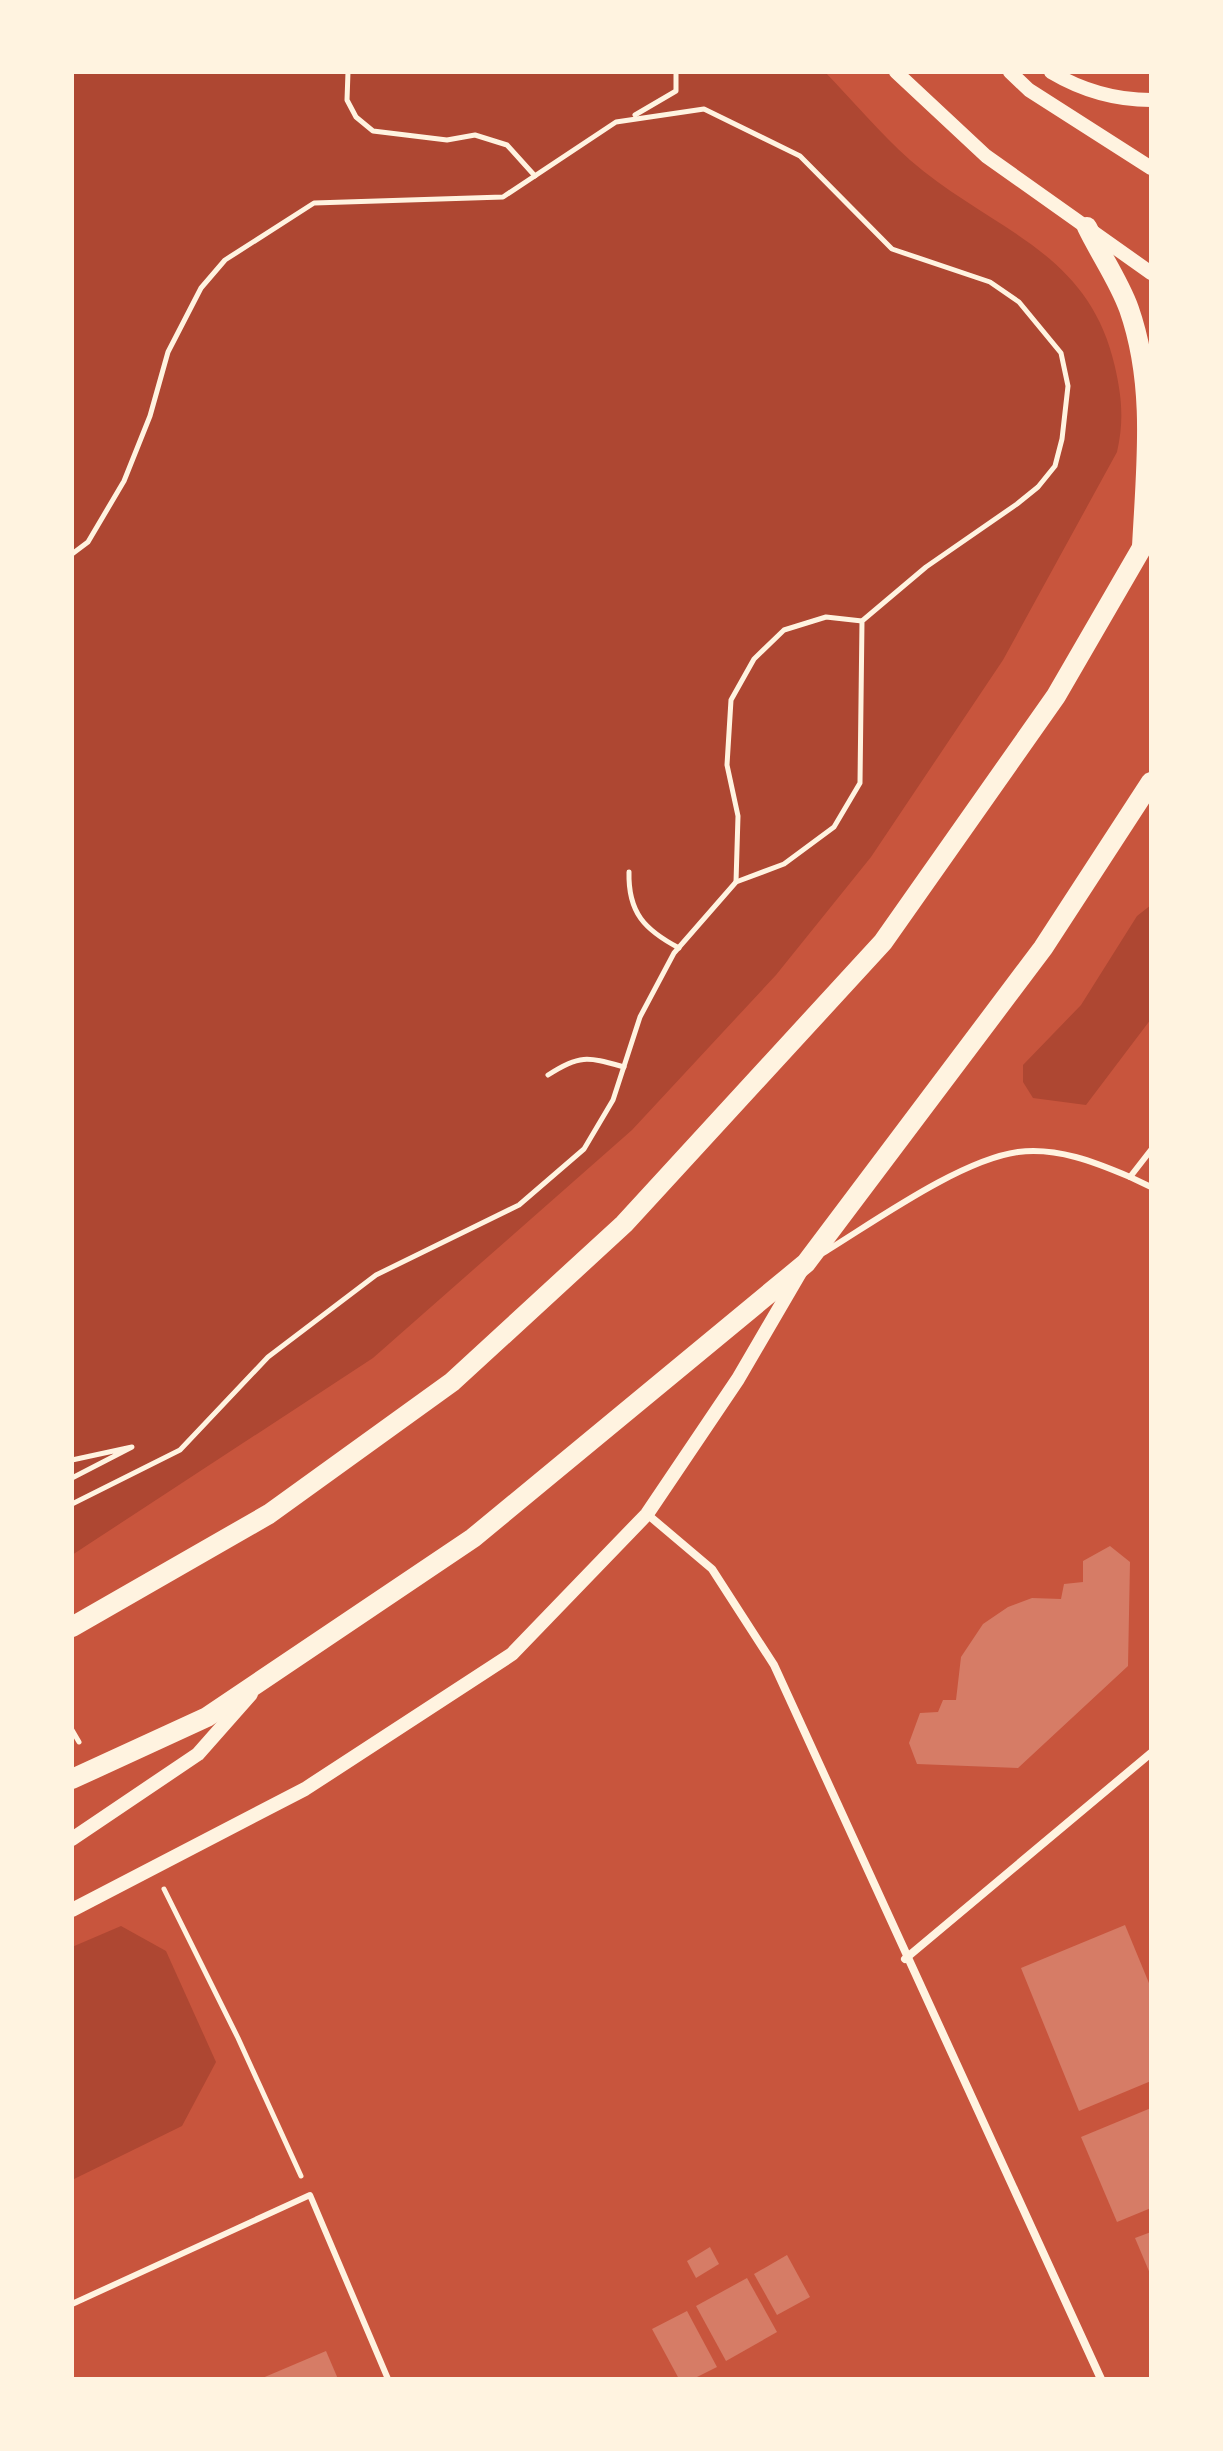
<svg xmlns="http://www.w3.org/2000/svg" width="1223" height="2451" font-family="'Work Sans',sans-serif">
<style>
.green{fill:#ae4732}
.building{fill:#d67c66}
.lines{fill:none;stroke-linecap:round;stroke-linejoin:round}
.path{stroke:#fff3e0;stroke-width:5}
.service{stroke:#fff3e0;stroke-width:6}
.minor{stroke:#fff3e0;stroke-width:8}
.tertiary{stroke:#fff3e0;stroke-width:14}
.primary{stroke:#fff3e0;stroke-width:20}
</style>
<rect width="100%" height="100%" fill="#c8553d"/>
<g class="green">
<path d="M72,72h753c28,29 55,61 85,88 80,70 179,89 205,207 7,31 9,54 2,85l-114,208 -132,197 -95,118 -144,155 -259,228 -301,197z"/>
<polygon points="1151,905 1151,1019 1086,1105 1033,1098 1023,1082 1023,1065 1081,1005 1137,916"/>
<polygon points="121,1926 166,1951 216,2062 182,2126 72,2180 72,1947"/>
</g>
<g class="building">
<polygon points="1110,1546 1130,1562 1128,1666 1018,1768 917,1764 909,1743 920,1713 938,1712 943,1700 956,1700 961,1657 983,1624 1008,1607 1032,1598 1061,1599 1064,1584 1083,1582 1083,1561"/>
<polygon points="1125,1925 1151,1988 1151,2081 1079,2111 1021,1968"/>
<polygon points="1151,2108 1151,2208 1117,2222 1081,2137"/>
<polygon points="1151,2232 1151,2276 1135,2238"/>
<polygon points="710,2247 719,2264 696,2278 687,2261"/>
<polygon points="787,2255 810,2297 777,2315 754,2274"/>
<polygon points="747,2278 777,2332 726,2361 696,2306"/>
<polygon points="687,2311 717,2367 693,2379 679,2379 652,2329"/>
<polygon points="326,2351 338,2379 260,2379"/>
</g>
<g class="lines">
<g class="path">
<polyline points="348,72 347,100 356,117 373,131 447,140 475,135 507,145 535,176"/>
<polyline points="635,115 676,91 676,72"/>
<polyline points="72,554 88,542 124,481 150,416 168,352 201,288 225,260 314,203 503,197 616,122 704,109 800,156 892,249 990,282 1019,302 1061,353 1068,386 1062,439 1055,466 1038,487 1017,504 926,567 862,621 860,783 834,827 784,864 736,882 674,953 640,1017 613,1100 584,1149 519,1205 376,1275 268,1357 180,1450 72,1504"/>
<path d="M629,872c-1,41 16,58 50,76"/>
<polyline points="736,882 738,816 727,765 731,700 754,659 784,630 826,617 862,621"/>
<path d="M548,1075c32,-21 40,-18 76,-8"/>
<polyline points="72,1460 132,1447 72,1478"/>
<polyline points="72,1730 79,1742"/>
<polyline points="164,1889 238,2038 301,2176"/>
</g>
<g class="service">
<polyline points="1130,1177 1151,1187"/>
<path d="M823,1253c51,-31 137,-93 195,-101 39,-5 77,10 112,25l21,-27"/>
<polyline points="72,2304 310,2195 388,2379"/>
</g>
<g class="minor">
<polyline points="647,1514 712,1569 774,1665 1101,2379"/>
<polyline points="905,1959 1151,1753"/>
</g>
<g class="tertiary">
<polyline points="896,72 986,156 1151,273"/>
<polyline points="1010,72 1029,90 1151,168"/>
<path d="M1051,72c32,19 63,28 100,28"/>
<polyline points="72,1839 198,1754 251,1694"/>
<polyline points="72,1910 305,1789 512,1654 647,1514 738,1379 801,1271"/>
</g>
<g class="primary">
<path d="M1087,227c13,27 32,54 42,82 27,77 17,158 13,238"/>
<polyline points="72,1627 269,1514 452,1382 624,1224 883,942 1056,696 1151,532"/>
<polyline points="72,1779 207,1717 473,1538 806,1263 1043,948 1151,782"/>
</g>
</g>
<rect width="1223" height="2451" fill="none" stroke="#fff3e0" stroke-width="148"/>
</svg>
